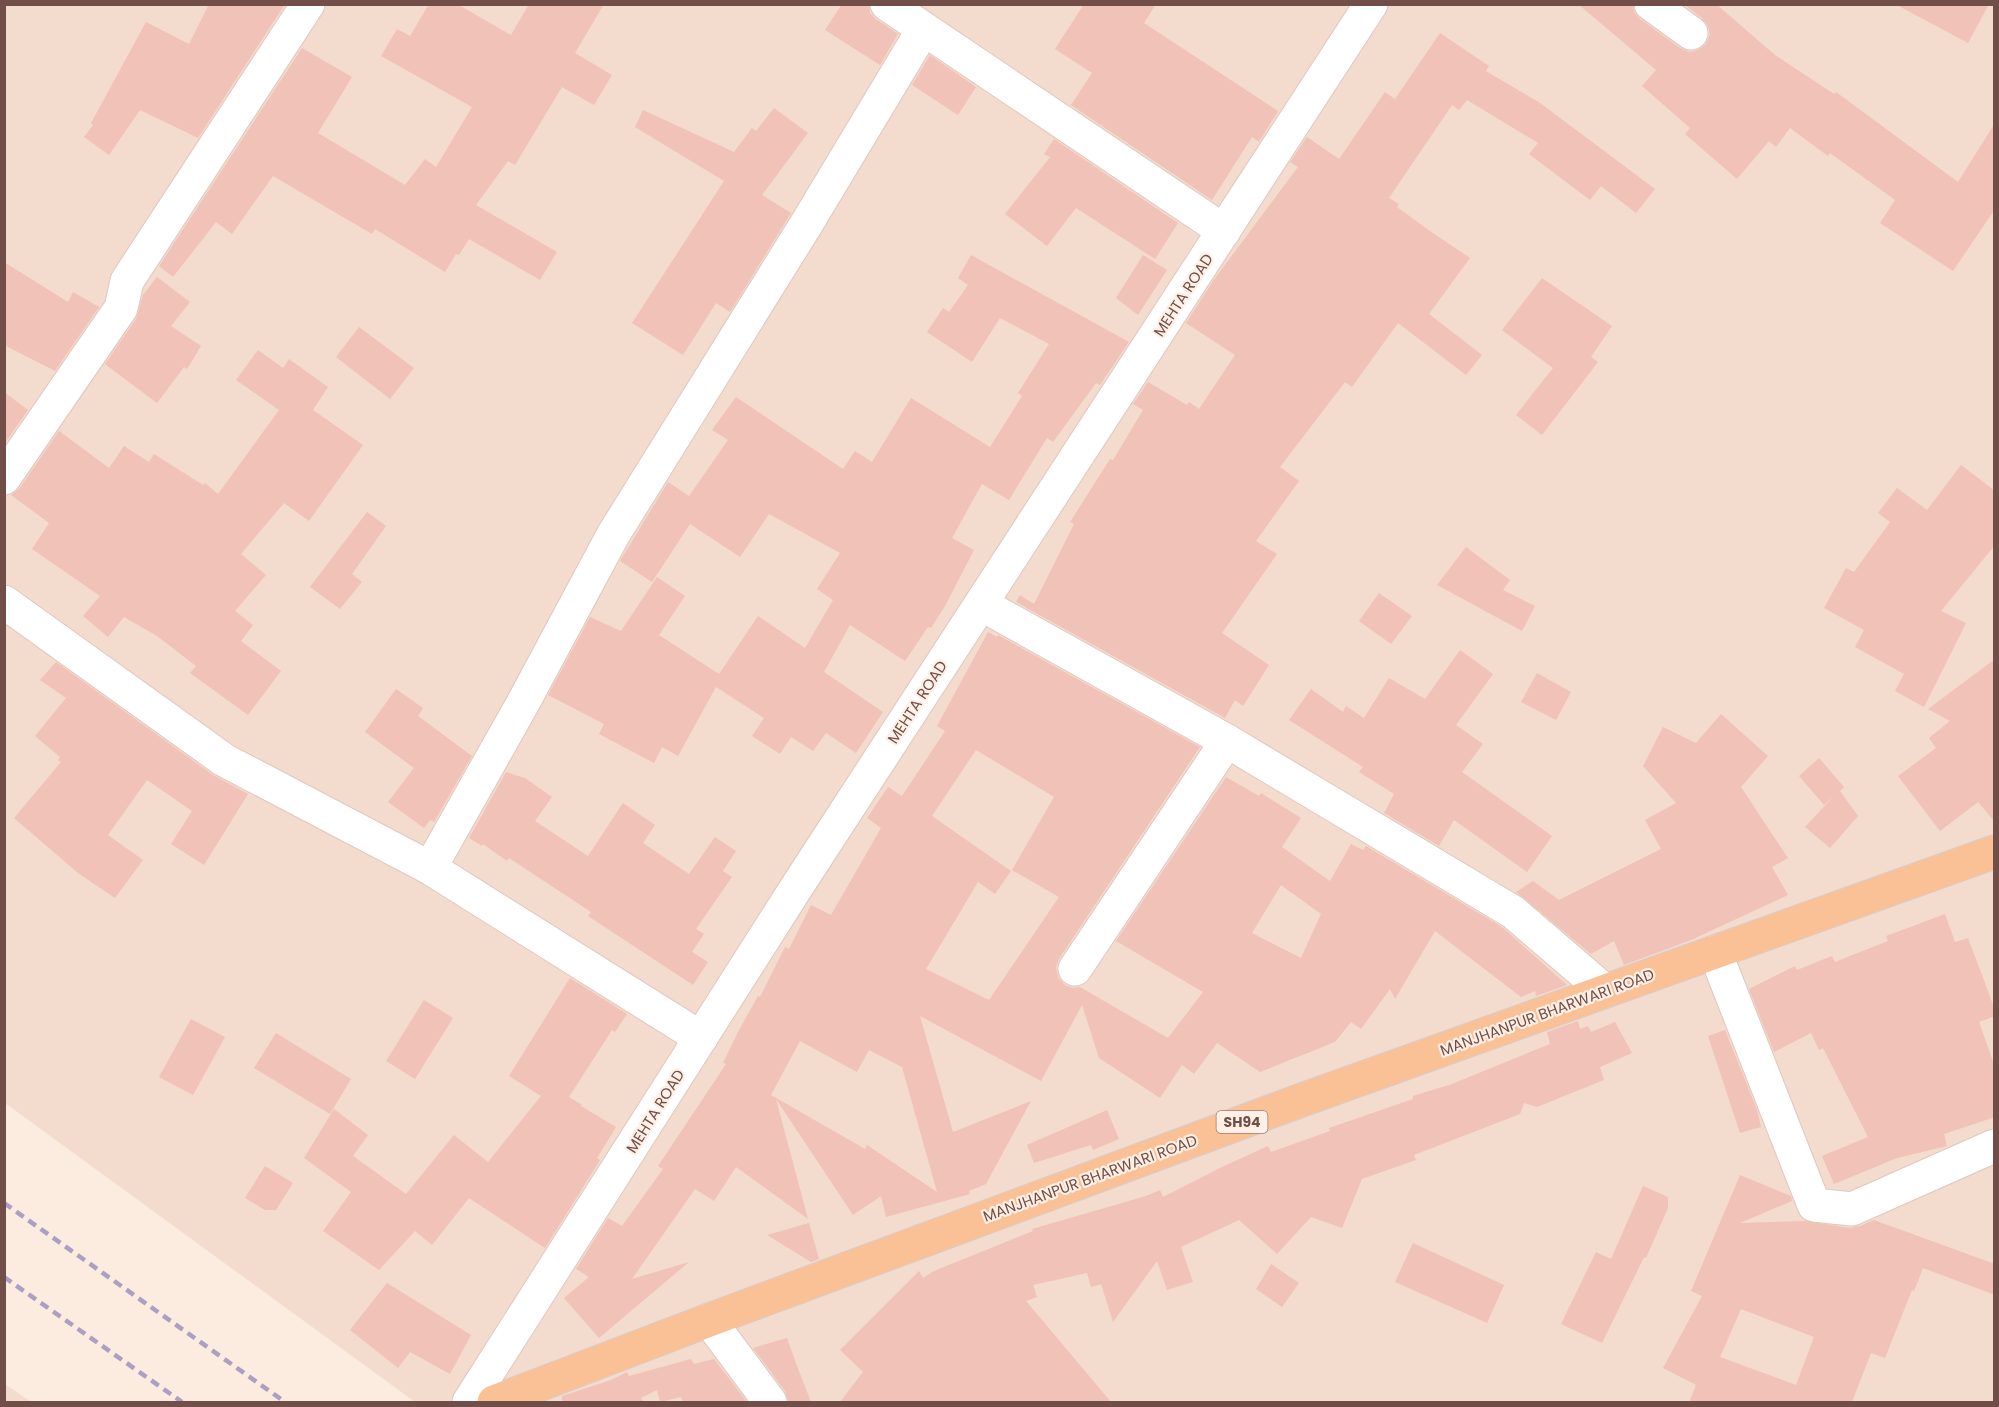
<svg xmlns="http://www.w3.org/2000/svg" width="1999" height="1407" font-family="Poppins,sans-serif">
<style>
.residential{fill:#f3dbce}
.building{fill:#f1c2b7;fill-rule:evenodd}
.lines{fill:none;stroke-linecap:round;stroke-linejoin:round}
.minor-casing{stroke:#e1c7be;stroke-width:35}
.major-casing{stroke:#d7cdcb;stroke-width:35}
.minor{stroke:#fff;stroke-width:33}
.major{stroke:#fac197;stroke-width:33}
.rail{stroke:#ab9fc3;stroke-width:4.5;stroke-dasharray:9 6;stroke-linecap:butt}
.labels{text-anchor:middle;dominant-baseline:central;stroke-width:4.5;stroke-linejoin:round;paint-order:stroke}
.shield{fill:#ffefe5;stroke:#9c7e76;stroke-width:1.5}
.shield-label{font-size:14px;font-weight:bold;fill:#714e47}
.street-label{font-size:15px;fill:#714e47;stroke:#ffefe5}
</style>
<rect width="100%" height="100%" fill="#fcebdf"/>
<g class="residential">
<polygon points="5,5 1994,5 1994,1402 415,1402 5,1103"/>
<polygon points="4,1384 5,1384 31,1402 5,1402"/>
</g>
<g class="building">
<polygon points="209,4 285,4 198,138 140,110 109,155 84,137 93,125 91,123 146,22 189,44"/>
<polygon points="429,4 457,4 511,35 529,4 604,4 575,53 612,75 594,105 562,87 515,165 508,161 476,205 557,252 540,280 469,239 459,255 456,254 445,272 375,229 372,234 273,176 232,234 216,222 173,277 159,266 302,48 352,77 318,133 405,185 425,159 436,167 472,107 381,56 397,29 410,36"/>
<polygon points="842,4 869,4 870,13 876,19 898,34 880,65 825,30"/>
<polygon points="1084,4 1156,4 1144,23 1278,111 1259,142 1252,137 1212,200 1071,105 1092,73 1055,49"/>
<polygon points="1578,4 1633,4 1634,12 1640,19 1680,48 1690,52 1698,50 1706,44 1710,34 1708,26 1702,18 1684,4 1716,4 1775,55 1834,94 1836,92 1958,182 1995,123 1995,209 1953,271 1880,223 1895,200 1830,153 1828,156 1790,128 1776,147 1769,141 1737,179 1685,134 1690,128 1642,86 1656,70"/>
<polygon points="1895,4 1989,4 1968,43"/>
<polygon points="1440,33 1489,66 1486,71 1540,103 1655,189 1636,213 1601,186 1590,200 1529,154 1538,143 1467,100 1459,110 1452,105 1389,198 1399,204 1397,207 1427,229 1470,258 1429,314 1482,355 1466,375 1398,323 1352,387 1345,382 1280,467 1299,481 1256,541 1277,554 1222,633 1269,665 1243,706 1235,700 1225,718 1016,602 1020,595 1034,604 1074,524 1070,522 1110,459 1113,460 1143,410 1133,404 1148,382 1187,405 1189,402 1199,409 1235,355 1186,323 1213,281 1298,167 1290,162 1307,137 1339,159 1385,92 1395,99"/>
<polygon points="930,55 976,87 958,115 912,85"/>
<polygon points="774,108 808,133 762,195 791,213 730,312 716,303 683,355 632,323 724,181 635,127 643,110 734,152 752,128 756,131"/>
<polygon points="1054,139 1178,223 1155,259 1076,208 1047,246 1005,214 1050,157 1044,154"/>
<polygon points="971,255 1129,342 1100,385 1096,383 1053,442 1047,438 1009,500 982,484 952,538 974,550 945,606 931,628 928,627 905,661 850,625 824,672 883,712 856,753 826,733 813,751 791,737 780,754 752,736 764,718 716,687 678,756 662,747 654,763 599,734 604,724 548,695 590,617 621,631 657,577 685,596 659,635 719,674 758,616 805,648 833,600 817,589 840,553 769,514 740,557 690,524 652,582 620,561 668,482 689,496 728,440 712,430 736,397 843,469 855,451 872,462 911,398 990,447 1022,396 1018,393 1049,344 1000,318 972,362 927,332 943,308 949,312 968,285 958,278"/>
<polygon points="1143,255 1167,270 1138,315 1116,298"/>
<polygon points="4,262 68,302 73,292 99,307 55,371 4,345"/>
<polygon points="157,277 190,302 171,326 201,346 187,369 184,367 157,403 105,364 136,319 143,295"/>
<polygon points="1542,278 1612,326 1591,357 1598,362 1542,435 1516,415 1553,368 1502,330"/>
<polygon points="359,327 414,368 390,399 336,357"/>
<polygon points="258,350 283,368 289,359 328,387 313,410 363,445 309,521 284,503 241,554 266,575 235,611 253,625 241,641 281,671 248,715 190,673 196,666 157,636 124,617 108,637 83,616 100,596 32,549 49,523 11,495 19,489 59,431 109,468 124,446 149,462 154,454 203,485 205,483 218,494 279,410 236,380"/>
<polygon points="4,392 28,410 4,444"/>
<polygon points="1961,465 1995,491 1995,545 1941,611 1966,623 1924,707 1895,691 1904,674 1855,647 1864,630 1824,608 1846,568 1854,572 1890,522 1878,513 1897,488 1927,510"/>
<polygon points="367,512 386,526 352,574 362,582 340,609 310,587"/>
<polygon points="1466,547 1510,580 1503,590 1535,606 1522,631 1437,585"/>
<polygon points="1379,593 1412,616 1391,644 1359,621"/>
<path d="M988,632l9,5 1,-2 202,112 -141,212 -3,8 2,10 7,8 8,3 7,-1 88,51 35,-46 -87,-51 110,-164 33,19 2,-3 40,25 -19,29 48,34 21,-37 12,6 3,-4 136,81 65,58 -31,11 -1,-5 -14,6 -86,-66 -40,68 -5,-10 -29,40 -10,-7 -16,20 -75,30 -43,-29 -23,31 -12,-9 -22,33 -61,-40 -17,-53 -41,76 -121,-65 33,116 78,-31 -45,83 -17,7 1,3 -84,23 -5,-21 -28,19 -77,-116 32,120 -72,-52 -22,34 -19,-12 -63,90 57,-17 -90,76 -35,-40 25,-21 -13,-8 32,-51 14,8 41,-57 -5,-3 68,-102 -3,-1 15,-31 20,-36 2,1 25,-50 4,2 22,-44 20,10 50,-87 -14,-10 21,-31 14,9 43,-65 -8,-5zM976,750l78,47 -42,73 47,27 -70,103 -63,-31 52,-87 17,12 16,-23 -79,-55zM1281,885l40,29 -20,44 -49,-25zM800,1041l57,31 12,-22 33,17 35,125 -70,-47 -2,4 -94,-54z"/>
<polygon points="1460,650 1493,674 1456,725 1483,744 1462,772 1552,836 1527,872 1454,820 1439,846 1384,813 1394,794 1359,772 1363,767 1289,720 1311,689 1343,712 1346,706 1364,718 1389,678 1425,699"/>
<polygon points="1995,659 1995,822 1978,802 1940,831 1898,776 1936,748 1929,738 1950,721 1928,709"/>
<polygon points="56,662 213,775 248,794 204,865 171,844 192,811 147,780 108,835 143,860 115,898 78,873 14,818 61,762 58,760 60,757 35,736 66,698 40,680"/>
<polygon points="1537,673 1571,692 1556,720 1521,702"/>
<polygon points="396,689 423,708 418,716 472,756 434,822 430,820 424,828 388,802 414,768 365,732"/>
<polygon points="1721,714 1768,756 1741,787 1788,858 1772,867 1788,895 1691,940 1624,965 1614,941 1591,954 1516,892 1533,881 1559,900 1661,849 1645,820 1676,803 1643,766 1663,727 1696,743"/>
<polygon points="1819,758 1844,787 1840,791 1858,816 1830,848 1805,827 1833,797 1824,805 1799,776"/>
<polygon points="506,772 525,778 552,797 535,821 588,856 623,803 655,825 643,843 689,874 715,837 736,851 723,871 732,877 696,929 704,934 692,952 708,962 693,985 588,916 591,912 509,858 507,861 483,844 482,846 469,838"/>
<polygon points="1945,914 1955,942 1968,938 1995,1010 1995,1016 1979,1022 1995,1067 1995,1117 1944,1134 1947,1146 1897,1158 1834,1184 1822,1156 1868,1137 1823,1048 1819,1050 1811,1033 1774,1052 1749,989 1795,966 1797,970 1832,956 1835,962 1888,941 1886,936"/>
<polygon points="570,978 627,1014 615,1032 612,1030 569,1097 582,1105 581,1106 616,1127 597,1158 600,1160 545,1248 469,1198 432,1245 415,1231 379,1270 323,1231 351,1192 304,1158 334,1109 368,1135 353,1156 406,1194 454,1135 488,1162 541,1096 509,1076"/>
<polygon points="424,1000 453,1018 415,1079 386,1061"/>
<polygon points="191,1019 225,1037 193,1095 159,1077"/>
<polygon points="1578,1021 1580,1029 1588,1026 1591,1032 1615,1022 1632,1053 1600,1067 1604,1080 1537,1107 1524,1103 1520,1114 1414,1155 1416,1160 1362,1179 1342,1228 1311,1217 1277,1254 1239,1220 1181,1247 1193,1282 1167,1290 1157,1261 1113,1322 1101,1284 1091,1287 1087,1273 1033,1285 1037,1297 1026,1301 1111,1402 840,1402 863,1372 840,1350 919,1271 923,1278 934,1271 1033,1231 1032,1229 1146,1196 1160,1190 1163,1197 1224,1166 1268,1146 1271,1152 1330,1131 1329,1128 1413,1099 1413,1096 1452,1084 1550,1044 1547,1032"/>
<polygon points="1725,1030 1757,1110 1761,1127 1740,1133 1708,1036"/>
<polygon points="276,1033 351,1079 330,1114 254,1068"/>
<polygon points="1107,1110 1119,1139 1093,1150 1091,1145 1034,1163 1027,1145"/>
<polygon points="265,1166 293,1183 276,1210 265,1210 245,1198"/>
<path d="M1740,1175l51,21 1,5 -52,22 66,-2 44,7 10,-2 14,-6 121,44v31l-72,-27 -9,23 -2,-1 -27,68 -14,-5 -19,49h-163l7,-17 -33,-17 39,-72 -11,-5zM1741,1309l73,28 -18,48 -76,-28z"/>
<polygon points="1643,1186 1668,1197 1668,1208 1646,1258 1644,1257 1602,1343 1561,1324 1596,1252 1611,1259"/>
<polygon points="809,1223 819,1259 811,1262 767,1235"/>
<polygon points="1413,1243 1504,1285 1487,1323 1395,1282"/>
<polygon points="1271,1264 1299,1283 1282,1307 1256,1289"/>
<polygon points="387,1283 471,1335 450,1374 410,1352 398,1368 350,1330"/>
<polygon points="787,1338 797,1366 811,1402 788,1402 785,1391 753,1348"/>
<polygon points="691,1359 694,1364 714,1359 747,1402 683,1402 681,1397 660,1402 657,1390 641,1398 643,1402 562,1402 562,1396 611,1380 627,1372 629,1376"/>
</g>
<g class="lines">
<g class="minor-casing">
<g id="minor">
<polyline points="887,4 1224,231"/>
<polyline points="1651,4 1691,33"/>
<polyline points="4,478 121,308 127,281 308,4"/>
<polyline points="4,602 224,760 430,868 701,1038"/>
<polyline points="981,604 1227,741 1513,912 1605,991"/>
<polyline points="430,868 523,703 613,535 807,223 923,30"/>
<polyline points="1715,952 1814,1205 1852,1209 1994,1146"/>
<polyline points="1075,969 1227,741"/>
<polyline points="709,1320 770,1402"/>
<polyline points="469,1402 796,888 1371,4"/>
</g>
</g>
<g class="major-casing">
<polyline id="major" points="494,1402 709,1320 1299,1101 1994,852"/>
</g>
<use href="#minor" class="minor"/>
<use href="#major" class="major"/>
<g class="rail">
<polyline points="4,1203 285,1402"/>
<polyline points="4,1277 182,1402"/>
</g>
</g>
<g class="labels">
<rect class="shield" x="1216.5" y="1111" width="51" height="22" rx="4.5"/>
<g class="shield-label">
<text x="1242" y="1122">SH94</text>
</g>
<g class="street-label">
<text transform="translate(1183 295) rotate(-57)">MEHTA ROAD</text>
<text transform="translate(917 702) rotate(-57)">MEHTA ROAD</text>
<text transform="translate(1547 1012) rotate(-20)">MANJHANPUR BHARWARI ROAD</text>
<text transform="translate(655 1111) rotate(-58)">MEHTA ROAD</text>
<text transform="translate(1090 1178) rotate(-20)">MANJHANPUR BHARWARI ROAD</text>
</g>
</g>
<rect width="1999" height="1407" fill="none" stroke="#714e47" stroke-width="12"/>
</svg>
